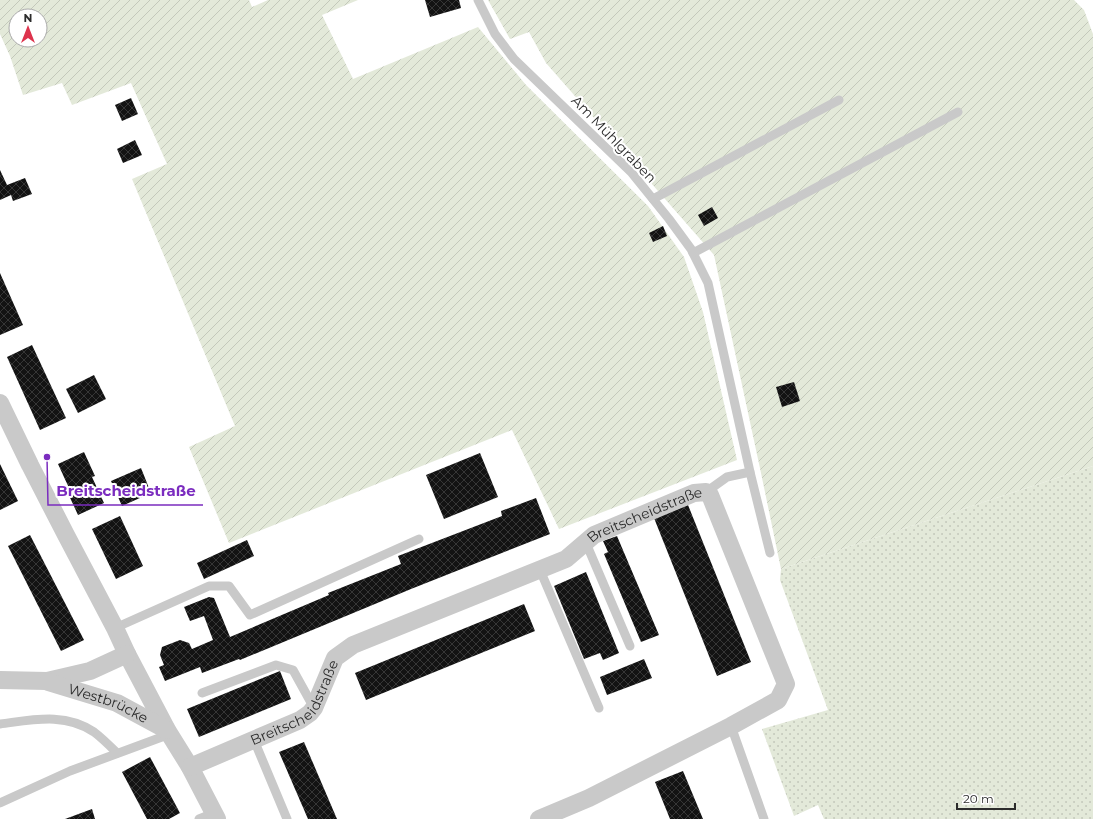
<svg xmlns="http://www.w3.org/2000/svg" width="1093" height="819" font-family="Montserrat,sans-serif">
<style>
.grass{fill:url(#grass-dots)}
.garden{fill:url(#garden-furrows);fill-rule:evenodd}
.building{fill:url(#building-cross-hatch)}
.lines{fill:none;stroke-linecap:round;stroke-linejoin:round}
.lane{stroke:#c9c9c9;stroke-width:9}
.street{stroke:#c9c9c9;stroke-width:18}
.labels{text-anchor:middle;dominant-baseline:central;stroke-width:4;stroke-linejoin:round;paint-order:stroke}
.street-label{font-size:14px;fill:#2c2c2c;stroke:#fff}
.leader{fill:none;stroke:#7b2cbf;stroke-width:1.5}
.callout-dot{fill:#7b2cbf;stroke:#fff;stroke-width:1.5}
.callout-label{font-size:15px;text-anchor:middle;font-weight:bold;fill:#7b2cbf;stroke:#fff;stroke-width:4;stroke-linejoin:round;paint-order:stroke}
</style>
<defs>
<pattern id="grass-dots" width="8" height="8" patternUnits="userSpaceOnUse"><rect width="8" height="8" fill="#e3e9d9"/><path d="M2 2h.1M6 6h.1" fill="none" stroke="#c3c8ba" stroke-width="1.8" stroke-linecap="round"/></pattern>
<pattern id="garden-furrows" width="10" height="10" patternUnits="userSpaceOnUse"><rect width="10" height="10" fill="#e3e9d9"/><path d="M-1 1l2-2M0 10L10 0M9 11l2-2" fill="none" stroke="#c3c8ba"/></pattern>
<pattern id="building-cross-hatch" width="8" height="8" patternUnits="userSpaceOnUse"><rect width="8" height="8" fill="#131313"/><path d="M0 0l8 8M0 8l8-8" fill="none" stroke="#363636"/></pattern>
</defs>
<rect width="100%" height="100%" fill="#fff"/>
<polygon class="grass" points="1093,466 1093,819 824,819 818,805 794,816 762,729 828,710 780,580 781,569"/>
<g class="garden">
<path d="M0,0h249l3,7 16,-7h90l-36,15 31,64 125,-52 48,58 122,121 36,51 19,55 34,148 -178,69 -47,-99 -283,113 -40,-96 46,-21 -103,-247 35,-15 -36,-81 -59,22 -10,-22 -39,12 -13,-39 -10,-22zM16,16h24v24h-24z"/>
<polygon points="488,0 1074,0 1084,10 1093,34 1093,466 781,569 761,473 714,255 546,63 529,32 510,39"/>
</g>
<g class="building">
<polygon points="425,0 459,0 461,8 430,17"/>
<polygon points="131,98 138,114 122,121 115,105"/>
<polygon points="135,140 142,155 123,163 117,149"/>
<polygon points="0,170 7,185 25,178 32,194 13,201 11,195 0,200"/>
<polygon points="712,207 718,218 704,226 698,215"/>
<polygon points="663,226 667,236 653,242 649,233"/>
<polygon points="0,273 23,325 0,335"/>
<polygon points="32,345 66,418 40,430 7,357"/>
<polygon points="94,375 106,399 78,413 66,389"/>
<polygon points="794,382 800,401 782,407 776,387"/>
<polygon points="84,452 95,476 92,477 104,503 78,515 66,489 69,488 58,464"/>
<polygon points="480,453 498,497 444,519 426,475"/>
<polygon points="0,464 18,501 0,510"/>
<polygon points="141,468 151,493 122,506 111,481"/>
<polygon points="536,498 550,534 411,589 240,660 239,659 202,673 200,667 165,681 159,667 164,665 160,655 162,647 180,640 189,643 192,649 213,640 204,616 190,621 184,607 209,597 214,598 230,637 329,595 328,593 401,564 398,556 502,516 501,511"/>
<polygon points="688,505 751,662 717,676 654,518"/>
<polygon points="120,516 143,566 116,579 92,529"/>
<polygon points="30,535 84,640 61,651 8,546"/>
<polygon points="617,536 659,635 641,642 604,554 608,552 603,541"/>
<polygon points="247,540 254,556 204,579 197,563"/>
<polygon points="586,572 619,653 603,660 600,653 584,659 554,586"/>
<polygon points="524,604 535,631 366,700 355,673"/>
<polygon points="644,659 652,678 607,695 600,677"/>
<polygon points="280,671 291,699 199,737 187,709"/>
<polygon points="304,742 337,819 308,819 279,752"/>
<polygon points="150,757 180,813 169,819 147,819 122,772"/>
<polygon points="683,771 703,819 670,819 655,782"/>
<polygon points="92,809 95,819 65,819"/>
</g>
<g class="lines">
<g class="lane">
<polyline points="478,0 495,34 514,59 631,172 669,219 691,249 708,283 750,472 770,553"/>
<polyline points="653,199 839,100"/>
<polyline points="693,253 958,112"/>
<polyline points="706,492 727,477 750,472"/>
<polyline points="586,543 630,646"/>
<polyline points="540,570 599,708"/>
<polyline points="115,628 209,586 229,586 250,615 419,539"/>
<polyline points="202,693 276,665 293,670 314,708"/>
<path d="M0,724c32,-4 65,-12 94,8 8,6 16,14 23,21"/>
<polyline points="731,726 764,819"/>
<polyline points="254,740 287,819"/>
<polyline points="0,803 70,771 170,734"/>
<polyline points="199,819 214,813"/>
</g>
<g class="street">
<polyline points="0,403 30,465 66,535 115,628 127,654 167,730 190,767 217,819"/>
<polyline points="0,680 47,681 90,671 127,654"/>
<path id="s1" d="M48,682l69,21 50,27"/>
<path id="s2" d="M190,767l110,-47 10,-7 4,-5 21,-50 18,-13 213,-86 28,-24 100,-42 12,-1 4,3 76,189 -8,16 -47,26 -142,72 -50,21"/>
</g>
</g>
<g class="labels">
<g class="street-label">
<text transform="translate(614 139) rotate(46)">Am Mühlgraben</text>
<text stroke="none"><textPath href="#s2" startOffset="536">Breitscheidstraße</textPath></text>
<text stroke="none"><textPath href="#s2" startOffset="128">Breitscheidstraße</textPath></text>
<text stroke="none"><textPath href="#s1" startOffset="64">Westbrücke</textPath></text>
</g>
</g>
<path class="leader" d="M47 457L48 505H203"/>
<circle class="callout-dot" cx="47" cy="457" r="4"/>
<g class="callout-label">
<text x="126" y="496">Breitscheidstraße</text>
</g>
<g transform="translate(28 28)"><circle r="19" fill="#ffffff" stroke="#ababab"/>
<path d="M0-3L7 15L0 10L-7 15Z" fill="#dd334c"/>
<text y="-6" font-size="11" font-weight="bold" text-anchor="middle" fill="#2c2c2c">N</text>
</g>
<path d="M957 803v6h58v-6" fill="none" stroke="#2c2c2c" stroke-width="2"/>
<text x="963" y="803" font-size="12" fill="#2c2c2c" stroke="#ffffff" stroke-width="3" paint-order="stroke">20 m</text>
</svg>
